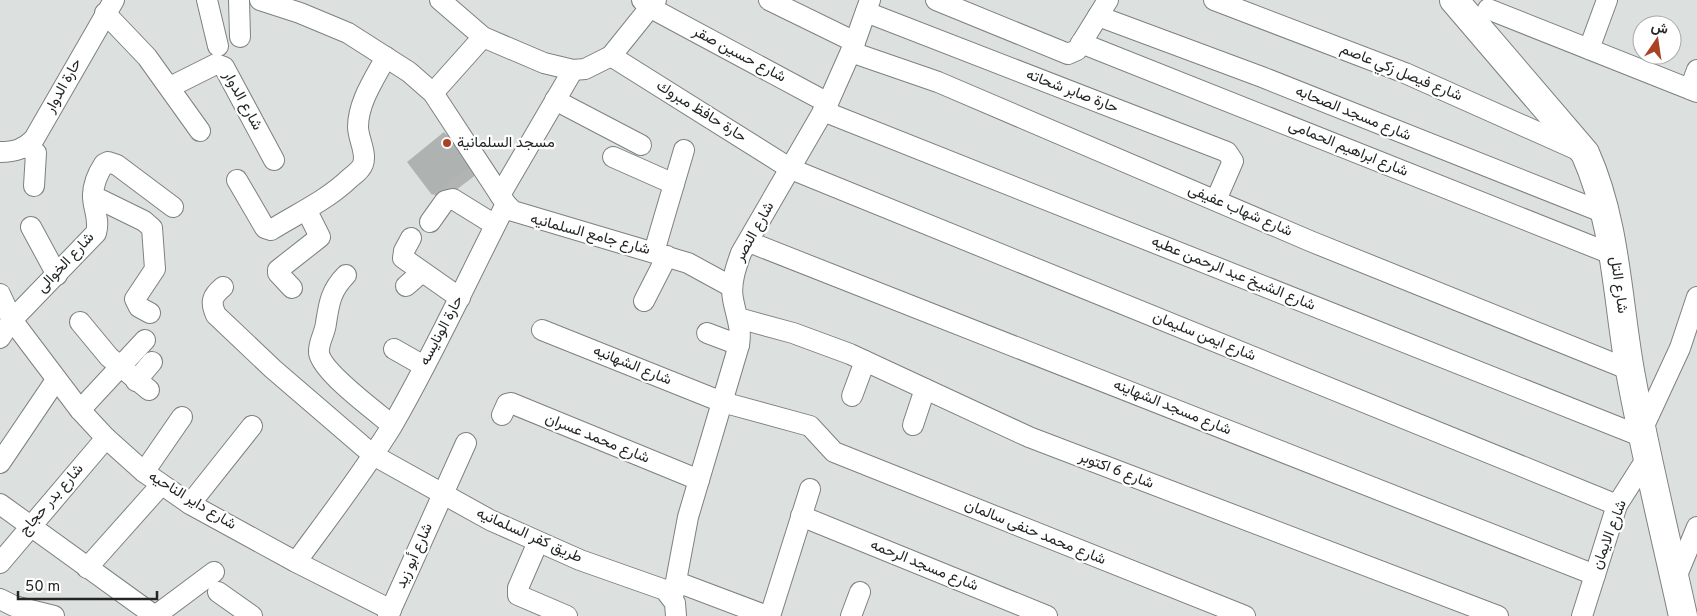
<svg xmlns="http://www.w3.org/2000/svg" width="1697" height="616" font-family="Overpass,Vazirmatn,sans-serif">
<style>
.shadow{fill:#0003}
.building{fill:#aeb3b2}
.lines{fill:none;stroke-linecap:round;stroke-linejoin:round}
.street-casing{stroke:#7d8180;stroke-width:22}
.secondary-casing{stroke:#7d8180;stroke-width:30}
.street{stroke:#fff;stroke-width:20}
.secondary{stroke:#fff;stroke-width:28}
.poi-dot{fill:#a94122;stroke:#fff;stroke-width:2}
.labels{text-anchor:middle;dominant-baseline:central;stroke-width:4.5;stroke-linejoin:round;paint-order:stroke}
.street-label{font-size:15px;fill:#242626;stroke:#fff}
.poi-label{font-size:15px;fill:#242626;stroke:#fff;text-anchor:start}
</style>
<rect width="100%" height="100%" fill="#dce1e0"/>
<polygon class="shadow" points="444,133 454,139 477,174 443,200 433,194"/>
<polygon class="building" points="444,132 468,168 432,195 407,162"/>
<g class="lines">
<g class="street-casing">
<g id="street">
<polyline points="207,0 218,46"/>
<polyline points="239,0 240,37"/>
<polyline points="260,0 300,13 348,33 409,72 433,93 506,204 513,211 688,263 732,287"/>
<polyline points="440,0 483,37 544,63 573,70 585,69 611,56 656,0"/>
<polyline points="642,0 651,8 828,103"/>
<polyline points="769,0 855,42"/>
<polyline points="936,0 1068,54 1077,50 1108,0"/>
<polyline points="1214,0 1405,73 1580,151"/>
<polyline points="1488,9 1697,92"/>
<polyline points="866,12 1227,152 1233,161 1216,200"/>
<polyline points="105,13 147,57 200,131"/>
<polyline points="1098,16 1262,77 1607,214"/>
<polyline points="1081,43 1614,255"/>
<polyline points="1589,49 1607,0"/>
<polyline points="851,52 938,82 1310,241 1630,370"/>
<polyline points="611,56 791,169 1617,505"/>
<polyline points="170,87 216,64 224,67 274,160"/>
<polyline points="1690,89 1697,70"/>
<polyline points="433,93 483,37"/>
<polyline points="555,100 641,145"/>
<polyline points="823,111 1643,437"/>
<polyline points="26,147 36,153 34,186"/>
<path d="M0,152c15,0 24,-3 34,-13l80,-139"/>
<polyline points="613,157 674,184"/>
<path d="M237,180l28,48 6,2c27,-17 55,-29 79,-52 5,-4 11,-8 13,-14 4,-11 -5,-26 -5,-37 0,-25 17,-49 28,-70"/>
<polyline points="500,195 573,70"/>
<polyline points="93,196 144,221 152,228 155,269 135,299 139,307 150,313"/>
<polyline points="430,222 445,201 453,199 495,225"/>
<polyline points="31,227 57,275"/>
<polyline points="411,238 404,251 403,258 460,298"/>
<polyline points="749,242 1595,575"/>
<polyline points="654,252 684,150"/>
<path d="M346,275c-15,15 -17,28 -20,48 -1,11 -8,19 -7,30 3,19 56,58 73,72"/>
<polyline points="406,286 422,272"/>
<path d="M223,287c-11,9 -13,15 -7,28l57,54 100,86 117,65 90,40 85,30 10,13 1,13"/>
<polyline points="292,288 278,273 278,270 320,237 307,211"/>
<polyline points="0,294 12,320 80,410 106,438 144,472 190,504 296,562 391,610"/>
<polyline points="644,301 667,256"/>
<polyline points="738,318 793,333 850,354 1029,437 1498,616"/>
<polyline points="80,322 109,357 149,390"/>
<polyline points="542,330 722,402 810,426 834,452 1245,616"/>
<polyline points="707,333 739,345"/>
<path d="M0,338l12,-18 84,-87c3,-10 0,-18 -2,-28 -3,-14 2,-29 10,-41l4,-2 9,3 56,42"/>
<polyline points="394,349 424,366"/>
<polyline points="136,381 152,362"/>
<polyline points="852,396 865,361"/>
<polyline points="80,410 145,340"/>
<polyline points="502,415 507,404 511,403 699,480"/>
<polyline points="913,425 925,389"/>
<polyline points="1642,430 1680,348 1697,297"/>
<polyline points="0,463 56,380"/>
<polyline points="144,472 182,417"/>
<polyline points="0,504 155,616"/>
<polyline points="190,504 252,426"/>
<polyline points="801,516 1047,616"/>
<polyline points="538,542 518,588 518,595 567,616"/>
<path d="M296,562c33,-45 67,-89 96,-136 42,-72 76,-148 114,-222"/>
<polyline points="0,563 106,438"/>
<polyline points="87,568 161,485"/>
<polyline points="1675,580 1697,527"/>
<polyline points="677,582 767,616"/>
<polyline points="218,592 252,616"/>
<path d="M673,597l15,-80 51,-172c3,-17 -3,-29 -6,-46 -3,-15 3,-32 8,-46l87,-150 27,-61 15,-42"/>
<polyline points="0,599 14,606 54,616"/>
<polyline points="155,616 214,572"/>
<polyline points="388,616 466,443"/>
<polyline points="770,616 810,489"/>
<polyline points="851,616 860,592"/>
<polyline points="1582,616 1617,505 1647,458"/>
</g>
</g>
<g class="secondary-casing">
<path id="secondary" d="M1454,0l131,153c31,69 32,144 45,218 15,82 35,163 53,245"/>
</g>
<use href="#street" class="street"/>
<use href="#secondary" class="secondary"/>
</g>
<circle class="poi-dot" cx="447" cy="143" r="5"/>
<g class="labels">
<g class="street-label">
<text transform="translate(739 55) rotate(28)">شارع حسين صقر</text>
<text transform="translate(1401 73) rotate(22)">شارع فيصل زكي عاصم</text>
<text transform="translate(64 86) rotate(-61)">حارة الدوار</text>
<text transform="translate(1072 92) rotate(21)">حارة صابر شحاته</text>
<text transform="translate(242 101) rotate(61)">شارع الدوار</text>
<text transform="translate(701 112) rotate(32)">حارة حافظ مبروك</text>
<text transform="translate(1353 114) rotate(22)">شارع مسجد الصحابه</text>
<text transform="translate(1348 149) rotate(22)">شارع ابراهيم الحمامى</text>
<text transform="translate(1240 211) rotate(23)">شارع شهاب عفيفى</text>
<text transform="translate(755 232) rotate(-61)">شارع النصر</text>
<text transform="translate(590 235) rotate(15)">شارع جامع السلمانيه</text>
<text transform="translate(66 263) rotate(-47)">شارع الخوالى</text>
<text transform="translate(1233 274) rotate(22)">شارع الشيخ عبد الرحمن عطيه</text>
<text transform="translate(1618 285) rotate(82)">شارع التل</text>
<text transform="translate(442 331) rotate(-62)">حارة الونايسه</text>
<text transform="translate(1204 337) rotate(22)">شارع ايمن سليمان</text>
<text transform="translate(632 366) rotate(22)">شارع الشهانيه</text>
<text transform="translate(1172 408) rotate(22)">شارع مسجد الشهاينه</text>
<text transform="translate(597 439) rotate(22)">شارع محمد عسران</text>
<text transform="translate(1116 471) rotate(21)">شارع 6 اكتوبر</text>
<text transform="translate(52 500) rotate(-49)">شارع بدر حجاج</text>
<text transform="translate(192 501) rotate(31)">شارع داير الناحيه</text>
<text transform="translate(1035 533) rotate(22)">شارع محمد حنفى سالمان</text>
<text transform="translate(1610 535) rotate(-69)">شارع الايمان</text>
<text transform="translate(529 536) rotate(24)">طريق كفر السلمانيه</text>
<text transform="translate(415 556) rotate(-66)">شارع أبو زيد</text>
<text transform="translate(924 566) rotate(22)">شارع مسجد الرحمه</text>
</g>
<g class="poi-label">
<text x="457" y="143">مسجد السلمانية</text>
</g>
</g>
<g transform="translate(1657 40) rotate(13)"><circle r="24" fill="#ffffff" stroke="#a7a8a8"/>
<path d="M0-4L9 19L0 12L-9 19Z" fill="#a94122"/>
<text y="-8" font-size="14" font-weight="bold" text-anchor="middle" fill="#242626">ش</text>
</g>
<path d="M18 591v8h139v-8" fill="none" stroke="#242626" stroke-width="2.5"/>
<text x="25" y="591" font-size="15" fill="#242626" stroke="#ffffff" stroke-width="4" paint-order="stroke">50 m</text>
</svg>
